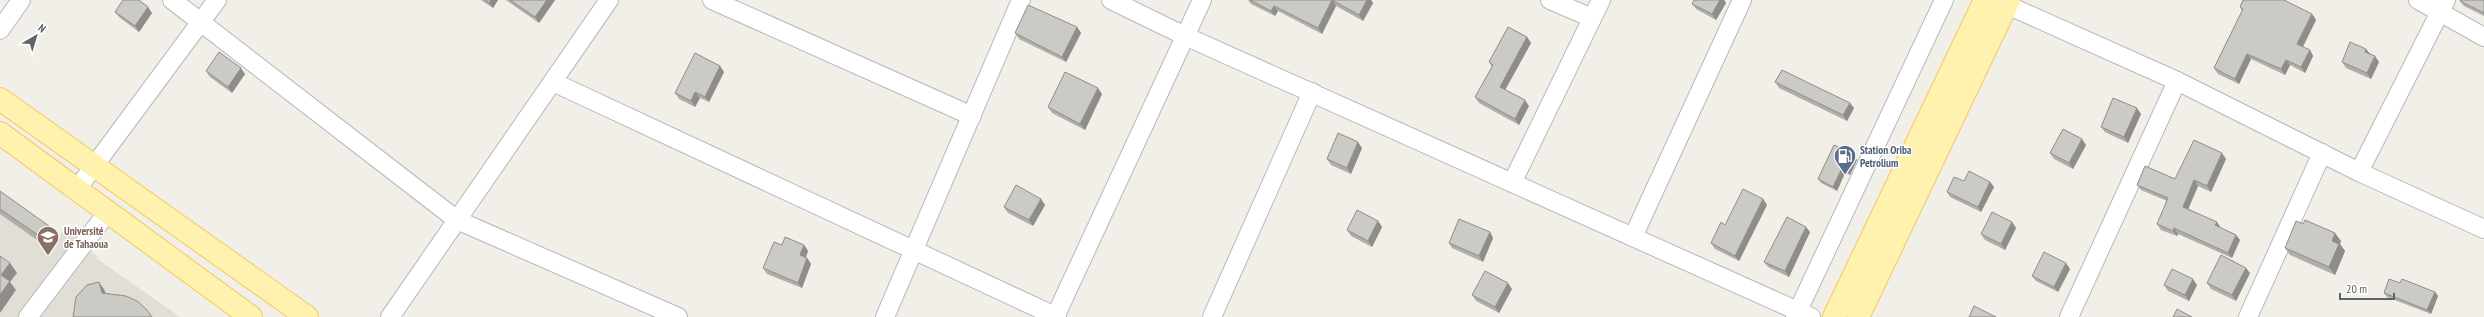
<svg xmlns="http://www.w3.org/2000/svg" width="2484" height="317" font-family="'PT Sans Narrow',sans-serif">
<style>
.education{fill:#e1ded6}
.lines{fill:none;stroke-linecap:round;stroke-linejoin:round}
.minor-casing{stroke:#b5b8bc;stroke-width:20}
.major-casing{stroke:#f2c960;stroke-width:24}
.minor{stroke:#fff;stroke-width:18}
.major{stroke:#fff2af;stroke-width:22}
.wall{fill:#afaea9}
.shaded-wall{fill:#8f8d8a}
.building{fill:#cccac5;stroke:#8f8d8a}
.labels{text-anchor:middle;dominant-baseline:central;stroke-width:3;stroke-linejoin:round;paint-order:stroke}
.service-label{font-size:11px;font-weight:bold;fill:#4e5e75;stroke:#fff;text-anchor:start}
.education-label{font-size:11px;font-weight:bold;fill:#785e54;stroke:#fff;text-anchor:start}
</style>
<rect width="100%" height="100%" fill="#f1efe8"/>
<polygon class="education" points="0,195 59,236 64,230 70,235 77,231 91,241 86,248 97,256 96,258 180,317 0,317"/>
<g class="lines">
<g class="minor-casing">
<g id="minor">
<polyline points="172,0 457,220 678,317"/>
<polyline points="712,0 972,116"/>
<polyline points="1111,0 1185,36 1811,317"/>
<polyline points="1550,0 1592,18"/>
<polyline points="1996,0 2177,81 2359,172 2484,229"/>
<polyline points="2418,0 2484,37"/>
<polyline points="0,30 21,0"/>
<polyline points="553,82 1057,317"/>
<polyline points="2359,172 2446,0"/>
<polyline points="1512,183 1601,0"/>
<polyline points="77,189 217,0"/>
<polyline points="1633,237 1742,0"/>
<polyline points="28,317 107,213"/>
<polyline points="390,317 609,0"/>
<polyline points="885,317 1021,0"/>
<polyline points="1055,317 1202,0"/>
<polyline points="1212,317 1312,92"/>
<polyline points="1795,317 1944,0"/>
<polyline points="2069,317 2177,81"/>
<polyline points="2248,317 2322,153"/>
</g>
</g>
<g class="major-casing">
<g id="major">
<polyline points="0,99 307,317"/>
<polyline points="0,133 251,317"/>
<polyline points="1834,317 1985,0"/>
<polyline points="1858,317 2009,0"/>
</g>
</g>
<use href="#minor" class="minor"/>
<use href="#major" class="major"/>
</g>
<g class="wall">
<polygon points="481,0 498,0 493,8"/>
<polygon points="506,0 555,0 539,23"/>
<polygon points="1248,0 1371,0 1373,3 1363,21 1336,6 1322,34 1278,11 1275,16 1251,4"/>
<polygon points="1694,0 1724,0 1726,3 1716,20 1696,9 1692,4"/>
<polygon points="2484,0 2484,16 2464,6 2460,1"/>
<polygon points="2240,7 2312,14 2316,20 2303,47 2310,50 2313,56 2305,73 2290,65 2285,75 2251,59 2239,84 2218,74 2214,68 2242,11"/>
<polygon points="115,12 152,13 139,32 119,17"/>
<polygon points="1077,27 1081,33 1066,62 1019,39 1015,33"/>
<polygon points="1527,37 1531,43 1505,90 1529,106 1519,125 1479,103 1475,97 1492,67 1489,62"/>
<polygon points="2366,49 2370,54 2379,62 2371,79 2346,68 2342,62"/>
<polygon points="720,66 724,72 709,102 700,98 695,107 679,99 675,93"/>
<polygon points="206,71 245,74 232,93 210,77"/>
<polygon points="1775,82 1850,103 1854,108 1847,121 1779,88"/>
<polygon points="1102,94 1085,130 1052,113 1048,107"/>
<polygon points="2141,114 2128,143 2105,132 2101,127"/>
<polygon points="2086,145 2073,169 2054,159 2050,153"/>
<polygon points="1362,148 1351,174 1331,165 1327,159"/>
<polygon points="2226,159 2211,192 2198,186 2188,209 2221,228 2236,235 2240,240 2232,258 2178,234 2177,236 2161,230 2157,224 2167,201 2141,190 2137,185 2175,179"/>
<polygon points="1857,160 1850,175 1845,173 1837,191 1821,183 1818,179"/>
<polygon points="1964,181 1990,182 1994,187 1981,212 1950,197 1947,192"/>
<polygon points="0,191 56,235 47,247 0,214"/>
<polygon points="1041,199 1045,205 1033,226 1008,213 1004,207"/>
<polygon points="1763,199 1767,205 1739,261 1715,249 1711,243 1725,225"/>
<polygon points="1378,221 1382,227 1372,247 1351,236 1347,230"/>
<polygon points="2012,222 2016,228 2005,250 1985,240 1981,234"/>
<polygon points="1490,232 1493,238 1483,262 1452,248 1449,243"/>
<polygon points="1810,232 1789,277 1768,267 1764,262"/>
<polygon points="2341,241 2340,244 2345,251 2335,275 2290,255 2285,248"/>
<polygon points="782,245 804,245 808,251 806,258 807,258 811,264 802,288 767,274 763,268"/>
<polygon points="2070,269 2058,292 2036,281 2032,276"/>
<polygon points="2250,273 2236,301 2211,289 2207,283"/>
<polygon points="2400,283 2435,292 2438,296 2431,314 2387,297 2384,293"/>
<polygon points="2164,285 2197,285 2189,301 2168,291"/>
<polygon points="1512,289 1499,313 1476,301 1472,295"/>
</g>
<g class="shaded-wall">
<polygon points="491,0 498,0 493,8 489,3"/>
<polygon points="547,0 555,0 539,23 535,17"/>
<polygon points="1332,0 1336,6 1322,34 1318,28"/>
<polygon points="1367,0 1371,0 1373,3 1363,21 1359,15"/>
<polygon points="1720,0 1724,0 1726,3 1716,20 1712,14"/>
<polygon points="1274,6 1278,11 1275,16 1271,11"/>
<polygon points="148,7 152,13 139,32 135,26"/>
<polygon points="2312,14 2316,20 2301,50 2297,44"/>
<polygon points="1077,27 1081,33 1066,62 1062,57"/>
<polygon points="1527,37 1531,43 1504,92 1500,87"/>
<polygon points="2366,49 2370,54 2365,52"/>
<polygon points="2310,50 2313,56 2305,73 2301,67"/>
<polygon points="2247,54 2251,59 2239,84 2235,79"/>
<polygon points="2375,56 2379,62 2371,79 2367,73"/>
<polygon points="2286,60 2290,65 2285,75 2281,69"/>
<polygon points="720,66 724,72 709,102 705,97"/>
<polygon points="241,68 245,74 232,93 228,87"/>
<polygon points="1098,88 1102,94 1085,130 1080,124"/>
<polygon points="695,92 700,98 695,107 691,101"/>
<polygon points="1525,100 1529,106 1519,125 1515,119"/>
<polygon points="1850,103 1854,108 1847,121 1843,115"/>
<polygon points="2137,108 2141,114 2128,143 2124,137"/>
<polygon points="2082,139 2086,145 2073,169 2069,163"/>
<polygon points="1358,142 1362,148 1351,174 1347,168"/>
<polygon points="2222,153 2226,159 2211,192 2207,186"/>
<polygon points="1854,155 1857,160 1850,175 1847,171"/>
<polygon points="1842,168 1845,173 1837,191 1833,187"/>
<polygon points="2194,180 2198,186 2187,212 2183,207"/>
<polygon points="1990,182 1994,187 1981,212 1978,207"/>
<polygon points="1041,199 1045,205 1033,226 1029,220"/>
<polygon points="1763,199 1767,205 1739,261 1735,256"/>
<polygon points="1378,221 1382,227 1372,247 1368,241"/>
<polygon points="2012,222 2016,228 2005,250 2001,244"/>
<polygon points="2217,222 2221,228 2215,225"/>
<polygon points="49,226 56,235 47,247 41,237"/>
<polygon points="1806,227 1810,232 1789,277 1785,271"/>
<polygon points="2174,228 2178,234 2177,236 2173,231"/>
<polygon points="1490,232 1493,238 1483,262 1479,256"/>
<polygon points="2335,233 2341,241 2340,244 2345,251 2335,275 2329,267 2332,241"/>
<polygon points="2236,235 2240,240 2232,258 2228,253"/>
<polygon points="804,245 808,251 804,261 800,255"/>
<polygon points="807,258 811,264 802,288 798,283"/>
<polygon points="10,263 17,273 10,282 16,290 0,313 0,295 1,275"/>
<polygon points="2066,263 2070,269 2058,292 2054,287"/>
<polygon points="2246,268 2250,273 2236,301 2232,295"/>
<polygon points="2193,279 2197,285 2189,301 2185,295"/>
<polygon points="99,282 105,291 108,303 102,293"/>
<polygon points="1508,283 1512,289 1499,313 1495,307"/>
<polygon points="2435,292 2438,296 2431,314 2427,310"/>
</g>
<g class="building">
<polygon points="123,0 139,0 148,7 135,26 115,12"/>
<polygon points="485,0 491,0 489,3"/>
<polygon points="510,0 547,0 535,17"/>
<polygon points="1250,0 1332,0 1318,28 1274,6 1271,11"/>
<polygon points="1332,0 1367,0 1359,15"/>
<polygon points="1694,0 1720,0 1712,14 1692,4"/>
<polygon points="2243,0 2284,0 2312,14 2297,44 2310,50 2301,67 2286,60 2281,69 2247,54 2235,79 2214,68 2243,9 2240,7"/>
<polygon points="2461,0 2484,0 2484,13 2460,1"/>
<polygon points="1028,5 1077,27 1062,57 1015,33"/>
<polygon points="1508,27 1527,37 1500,87 1525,100 1515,119 1475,97 1493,65 1489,62"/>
<polygon points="2350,42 2366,49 2365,52 2375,56 2367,73 2342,62"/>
<polygon points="219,52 241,68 228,87 206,71"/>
<polygon points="695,53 720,66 705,97 695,92 691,101 675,93"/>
<polygon points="1782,70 1850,103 1843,115 1775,82"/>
<polygon points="1065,72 1098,88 1080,124 1048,107"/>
<polygon points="2113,98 2137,108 2124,137 2101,127"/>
<polygon points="2063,129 2082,139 2069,163 2050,153"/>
<polygon points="1338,133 1358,142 1347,168 1327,159"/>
<polygon points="2194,140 2222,153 2207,186 2194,180 2183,207 2217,222 2215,225 2236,235 2228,253 2174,228 2173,231 2157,224 2168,198 2137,185 2145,166 2175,179"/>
<polygon points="1834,145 1854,155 1847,171 1842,168 1833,187 1818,179"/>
<polygon points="1969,171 1990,182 1978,207 1947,192 1954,177 1964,181"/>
<polygon points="1016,185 1041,199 1029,220 1004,207"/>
<polygon points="1743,189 1763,199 1735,256 1711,243 1721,222 1725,225"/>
<polygon points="0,191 49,226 41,237 0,209"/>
<polygon points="1357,210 1378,221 1368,241 1347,230"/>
<polygon points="1992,212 2012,222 2001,244 1981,234"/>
<polygon points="1787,217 1806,227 1785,271 1764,262"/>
<polygon points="1459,219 1490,232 1479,256 1449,243"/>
<polygon points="2305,220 2335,233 2332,241 2339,244 2329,267 2285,248 2296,221 2303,224"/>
<polygon points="785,237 804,245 800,255 807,258 798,283 763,268 774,242 782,245"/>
<polygon points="2044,252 2066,263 2054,287 2032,276"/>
<polygon points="2221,255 2246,268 2232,295 2207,283"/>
<polygon points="0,256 10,263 1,275 10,281 0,295"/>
<polygon points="2172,269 2193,279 2185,295 2164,285"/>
<polygon points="1485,271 1508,283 1495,307 1472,295"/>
<polygon points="2389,279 2400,283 2402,279 2435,292 2427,310 2384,293"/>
<polygon points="99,282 102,293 126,296 137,301 146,309 152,317 73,317 76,297 87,285"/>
<polygon points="1974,306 1996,317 1969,317"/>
<polygon points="2177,309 2192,317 2173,317"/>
</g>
<defs>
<g id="fuel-pin" transform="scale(1.15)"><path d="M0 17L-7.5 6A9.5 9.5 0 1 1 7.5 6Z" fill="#5c6f8a" stroke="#fff"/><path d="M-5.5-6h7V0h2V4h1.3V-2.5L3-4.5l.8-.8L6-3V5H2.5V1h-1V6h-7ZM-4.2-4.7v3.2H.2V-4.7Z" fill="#fff"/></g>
<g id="university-pin" transform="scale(1.15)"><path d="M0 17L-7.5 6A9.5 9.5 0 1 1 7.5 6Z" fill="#8d6e63" stroke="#fff"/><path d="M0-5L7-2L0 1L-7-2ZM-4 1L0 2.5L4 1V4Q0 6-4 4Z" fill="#fff"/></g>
</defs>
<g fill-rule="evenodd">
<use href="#fuel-pin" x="1845" y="156"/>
<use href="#university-pin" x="48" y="237"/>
</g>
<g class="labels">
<g class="service-label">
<text x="1860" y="150">Station Oriba<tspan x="1860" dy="13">Petrolium</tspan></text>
</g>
<g class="education-label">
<text x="64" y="231">Université<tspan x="64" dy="13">de Tahaoua</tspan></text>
</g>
</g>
<g transform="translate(36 36) rotate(38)" stroke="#ffffff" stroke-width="3" paint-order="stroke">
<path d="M0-3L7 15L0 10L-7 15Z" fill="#5f6368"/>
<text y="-6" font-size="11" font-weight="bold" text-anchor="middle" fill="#5f6368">N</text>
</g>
<path d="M2340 293v6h54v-6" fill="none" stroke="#5f6368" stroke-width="2"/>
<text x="2346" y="293" font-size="12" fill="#5f6368" stroke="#ffffff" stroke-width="3" paint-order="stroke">20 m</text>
</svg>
